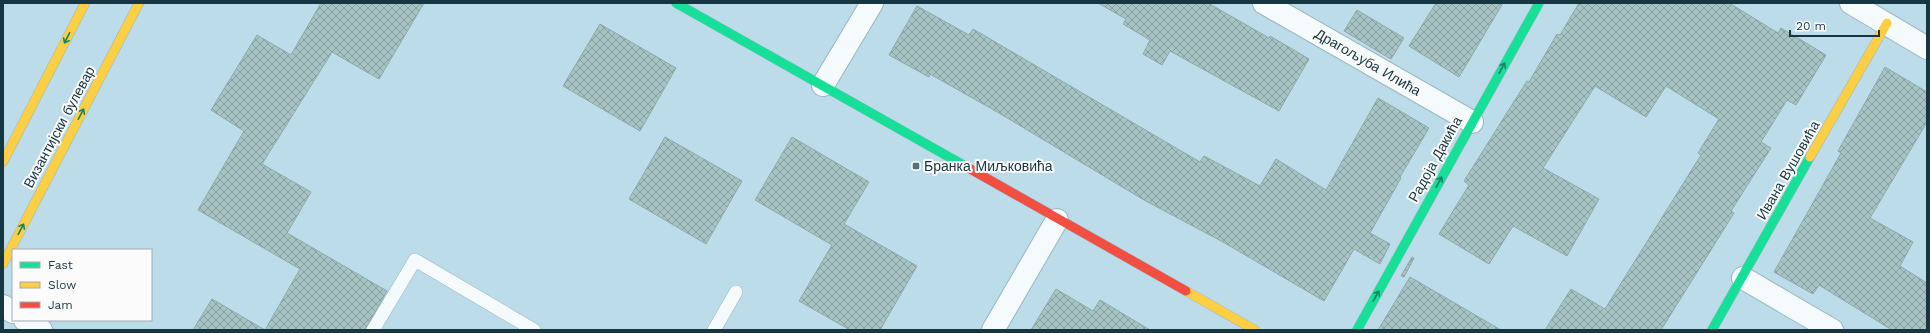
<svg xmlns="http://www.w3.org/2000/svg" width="1930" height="333" font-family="'Work Sans',sans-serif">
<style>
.building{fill:url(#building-cross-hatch);stroke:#8da9a9}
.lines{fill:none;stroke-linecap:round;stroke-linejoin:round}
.lane-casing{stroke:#99b7c2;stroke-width:14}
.street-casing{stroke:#99b7c2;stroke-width:24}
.fast-casing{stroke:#99b7c2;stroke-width:10}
.slow-casing{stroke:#99b7c2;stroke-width:10}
.jam-casing{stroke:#99b7c2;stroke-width:10}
.lane{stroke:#f5fafc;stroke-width:13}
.street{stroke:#f5fafc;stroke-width:22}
.fast{stroke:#16e098;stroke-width:9}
.slow{stroke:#ffcf43;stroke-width:9}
.jam{stroke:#f24e42;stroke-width:9}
.oneway{stroke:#168269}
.poi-dot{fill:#50707c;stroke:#fbfbfb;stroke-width:1.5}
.labels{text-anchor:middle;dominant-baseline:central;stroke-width:4;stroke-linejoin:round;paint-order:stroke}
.street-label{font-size:14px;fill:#163642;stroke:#fbfbfb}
.poi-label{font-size:14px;fill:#163642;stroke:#fbfbfb;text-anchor:start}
</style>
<defs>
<pattern id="building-cross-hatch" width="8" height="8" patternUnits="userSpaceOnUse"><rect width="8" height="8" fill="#a7c3c3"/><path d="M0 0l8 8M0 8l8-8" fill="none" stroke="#879fa0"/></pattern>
</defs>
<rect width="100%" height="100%" fill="#bcdce9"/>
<g class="building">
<polygon points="321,3 424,3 379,79 332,52 262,164 311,192 287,233 387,291 365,330 193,330 212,299 265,330 300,269 198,210 244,131 211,110 257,35 291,55"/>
<polygon points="1098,3 1208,3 1269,38 1270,36 1309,59 1279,111 1170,51 1162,65 1143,54 1150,40 1123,24 1126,19"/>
<polygon points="1436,3 1503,3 1459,77 1409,46"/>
<polygon points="1579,3 1729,3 1778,33 1781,28 1826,55 1796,105 1787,100 1761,142 1771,148 1731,211 1734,213 1661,330 1545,330 1571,289 1605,309 1701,155 1698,153 1719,119 1666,86 1646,117 1595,86 1543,168 1599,199 1567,256 1513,226 1489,264 1439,234 1469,185 1464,181 1527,81 1529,82 1557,34 1560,35"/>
<polygon points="917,6 969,35 973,29 1200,162 1204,156 1260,186 1276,159 1326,190 1378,98 1429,128 1400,177 1401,178 1370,233 1390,244 1380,264 1354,249 1324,301 1223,242 1144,200 999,113 930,74 929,77 889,55"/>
<polygon points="1357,10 1404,38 1391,59 1344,31"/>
<polygon points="600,24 676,68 640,131 563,86"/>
<polygon points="1885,67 1927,92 1927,122 1870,218 1913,242 1900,266 1927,283 1927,330 1892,330 1819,285 1813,294 1774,272 1841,153 1838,151"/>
<polygon points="665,137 742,181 706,244 629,199"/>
<polygon points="792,137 869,182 844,224 917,266 880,330 850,330 799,301 832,245 755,200"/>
<polygon points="1412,257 1414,258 1404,277 1401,276"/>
<polygon points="1410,277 1501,330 1378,330"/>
<polygon points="1056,289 1093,311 1100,300 1150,330 1031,330"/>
</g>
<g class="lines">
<g class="lane-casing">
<g id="lane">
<polyline points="373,330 415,260 534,330"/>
<polyline points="714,330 736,292"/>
</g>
</g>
<g class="street-casing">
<g id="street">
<polyline points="1264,3 1472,122"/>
<polyline points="1851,3 1927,48"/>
<polyline points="823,85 872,3"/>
<polyline points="1743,278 1832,330"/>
<polyline points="3,306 13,312"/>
<polyline points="25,320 41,330"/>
<polyline points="993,330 1057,220"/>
</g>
</g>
<g class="fast-casing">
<g id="fast">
<polyline points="676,3 965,166"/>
<polyline points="1357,330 1539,3"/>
<polyline points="1712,330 1810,157"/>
</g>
</g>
<g class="slow-casing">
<g id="slow">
<polyline points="1810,157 1887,23"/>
<polyline points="3,162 85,3"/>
<polyline points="3,264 139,3"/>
<polyline points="1186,291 1255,330"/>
</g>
</g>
<g class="jam-casing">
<polyline id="jam" points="965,166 1186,291"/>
</g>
<use href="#lane" class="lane"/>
<use href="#street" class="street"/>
<use href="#fast" class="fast"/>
<use href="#slow" class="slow"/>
<use href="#jam" class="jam"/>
</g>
<defs><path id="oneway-shaft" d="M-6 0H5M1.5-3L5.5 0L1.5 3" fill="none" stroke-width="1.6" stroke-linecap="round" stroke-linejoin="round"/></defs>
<g class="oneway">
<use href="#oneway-shaft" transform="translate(67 38) rotate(117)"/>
<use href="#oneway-shaft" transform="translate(1502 68) rotate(-61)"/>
<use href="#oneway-shaft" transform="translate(81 114) rotate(-62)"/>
<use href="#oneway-shaft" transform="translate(1439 182) rotate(-61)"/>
<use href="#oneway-shaft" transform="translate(21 229) rotate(-62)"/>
<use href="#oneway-shaft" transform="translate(1376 296) rotate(-61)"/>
</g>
<rect class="poi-dot" x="912" y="162" width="8" height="8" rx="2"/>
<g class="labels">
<g class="street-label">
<text transform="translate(1368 62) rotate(30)">Драгољуба Илића</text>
<text transform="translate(59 127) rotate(-62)">Византијски булевар</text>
<text transform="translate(1435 159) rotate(-61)">Радоја Дакића</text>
<text transform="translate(1788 170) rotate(-60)">Ивана Вушовића</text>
</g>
<g class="poi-label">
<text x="924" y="166">Бранка Миљковића</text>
</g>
</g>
<rect width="1930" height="333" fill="none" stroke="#163642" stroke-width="8"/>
<rect x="12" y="249" width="140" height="72" fill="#fbfbfb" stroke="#9facb1"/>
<rect x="20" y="262" width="20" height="6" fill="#16e098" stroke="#9facb1"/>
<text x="48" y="269" font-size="12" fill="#163642">Fast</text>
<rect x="20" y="282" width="20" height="6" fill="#ffcf43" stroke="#9facb1"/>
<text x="48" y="289" font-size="12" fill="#163642">Slow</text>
<rect x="20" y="302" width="20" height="6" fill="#f24e42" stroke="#9facb1"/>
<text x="48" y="309" font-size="12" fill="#163642">Jam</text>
<path d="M1790 30v6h89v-6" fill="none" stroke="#163642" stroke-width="2"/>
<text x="1796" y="30" font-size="12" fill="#163642" stroke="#fbfbfb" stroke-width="3" paint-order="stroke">20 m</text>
</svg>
